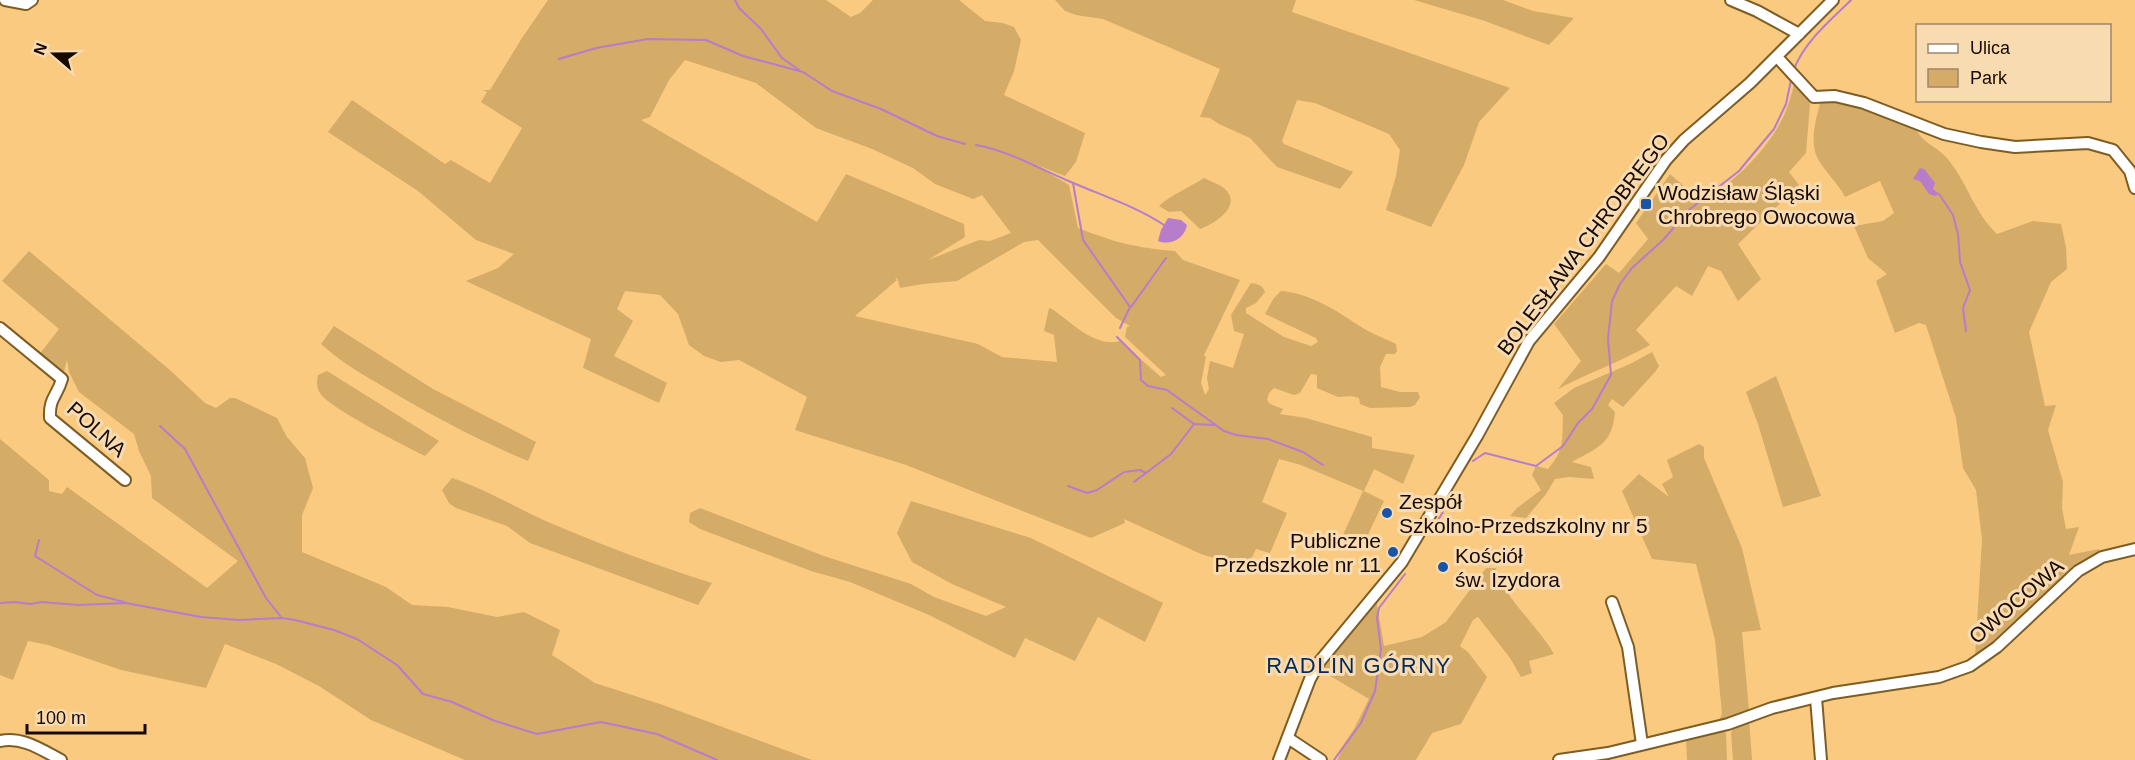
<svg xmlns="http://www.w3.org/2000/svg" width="2135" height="760" font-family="Helvetica,sans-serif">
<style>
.green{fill:#d5ab68;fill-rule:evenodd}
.water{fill:#b77cca}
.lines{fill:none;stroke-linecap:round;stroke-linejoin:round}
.stream{stroke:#b77cca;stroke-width:2}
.minor-casing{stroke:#7e5d24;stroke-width:14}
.minor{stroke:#fff;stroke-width:10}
.poi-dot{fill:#1955a6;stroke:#f8dbb1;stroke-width:2}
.labels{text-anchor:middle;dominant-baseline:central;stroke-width:6;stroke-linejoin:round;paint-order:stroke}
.poi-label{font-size:21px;fill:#170a00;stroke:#f8dbb1;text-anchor:start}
.street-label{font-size:21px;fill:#170a00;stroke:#f8dbb1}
.neighbourhood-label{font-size:22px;letter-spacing:1.5px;fill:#042a5d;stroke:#f8dbb1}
</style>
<rect width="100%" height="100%" fill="#faca80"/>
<g class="green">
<path d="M548,0h278l25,17 9,-4 13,-13h86l26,21 18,2 11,4 7,13 -7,31 -10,24 81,38 -9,29 -11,14 -60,-23 37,16 27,16 9,43c36,14 58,20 97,23l8,9 57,20 -36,75 2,2 -5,26 4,12 4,-6 -2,-11 3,-17 23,7 11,-34 -10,-3 -3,-16 20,-32c6,1 12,2 14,9l-9,11 -10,5v5l38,24 27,9 7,-4 -2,-4 -51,-24 9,-16 7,-7c28,2 55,19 77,34 12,8 26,13 38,19l1,7 -2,3h-9l-6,13 1,20 19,5h18l2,5 -5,8 -5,2 -40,1 -10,-4 -1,-6 -8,-2 -13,1 -21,-9v-13l-6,-1 -11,19 -6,2 -20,-7 -5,5 -2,7 3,4 13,5 -3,5 26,4 66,19v11l43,7 -12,29 -29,-15 -10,22 20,10 -21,44 -20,-10 20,-44 -62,-26 -22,-6 -17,43 25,11 -17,40 -14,-4 -9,19 -46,-14 -77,-35 1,4 -34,15 -185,-73 -111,-35 12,-33 -68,-37 -18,2 -17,-6 -15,-11 -11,-31 -18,-19 -35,-4 -8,18 16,12 -19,35 53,27 -8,20 -76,-35 8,-29 -125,-58 32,-13 16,-14 -38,-14 -58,-49 -90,-59 24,-32 93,64 6,-4 39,23 32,-55 -41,-26 6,-10 -4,-2h7l32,-52zM685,60l71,23 60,45 56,21 41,19 22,16 38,15 9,-4 29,38 -21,8 -11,-1 -51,20 37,-23 -1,-13 -118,-50 -29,48 -176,-102 9,-3 19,-37zM1038,240l78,78 14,8 -3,1 -2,10 41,38 -5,2 -41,-36c-25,7 -49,-19 -68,-32l-3,-1 -5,23 10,4 3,27 -55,-5 -24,-13 -123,-28 42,-36 -2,-1 2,-1 3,10 23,-4 34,-3 67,-39z"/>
<polygon points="1055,0 1296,0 1292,12 1510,88 1479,122 1464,165 1431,227 1386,210 1396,176 1400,150 1389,134 1315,103 1297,100 1282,141 1284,144 1353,172 1340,189 1277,167 1250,138 1219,124 1210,118 1200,117 1220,69 1103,19 1076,15 1065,11"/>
<polygon points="1414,0 1503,0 1533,11 1574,18 1549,45 1485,21"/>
<path d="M1795,81l12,12 3,11 -4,49 -17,19 10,13 -61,59 23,35 -23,22 -17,-30 -13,-5 -16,30 -16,-10 -40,44 14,15c-30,17 -62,28 -92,44l23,-28 -27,-37 52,-60 13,9 29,-34 -12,-16 34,-49 33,29c29,-21 58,-46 76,-78 8,-13 12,-29 16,-44z"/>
<path d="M1821,99c33,2 64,16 95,29 4,13 21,19 30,29 21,24 27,54 51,77l36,-13 28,3 5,23 1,22 -16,13 -22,50 16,74 11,-1 -8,25 15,52 -1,26 4,21 13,-2 -10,28 30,-6v6l-124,103 7,-119 -6,-49 -13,-22 -7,-50 -30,-93 -7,-2 -24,10 -19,-52 11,-7 -19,-16 -14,-32 29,-5 11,-8 -14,-32 -35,16c-7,-14 -21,-26 -28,-40 -8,-18 0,-40 4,-58z"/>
<path d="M1204,178c5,3 12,5 17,8 25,17 -4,37 -21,43l-19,-18 -12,1 -10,-6c10,-10 31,-19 45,-28z"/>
<polygon points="29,251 171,371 205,403 216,408 230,398 235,398 277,418 287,437 305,458 313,488 302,515 302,552 386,587 412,605 448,607 497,617 524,612 560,630 552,655 595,683 663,705 812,760 465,760 371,720 319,686 276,664 225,644 206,688 121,670 48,645 28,641 13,680 0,675 0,439 49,480 49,491 62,494 67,487 207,588 238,561 152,498 151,476 139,451 134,434 79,392 69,372 67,360 63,376 38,356 59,329 2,281"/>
<path d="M334,326l99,63 103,53 -8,19c-48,-20 -94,-44 -139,-71 -25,-15 -46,-26 -68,-46z"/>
<path d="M1652,352l7,14 -4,6 -32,35 -11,-8 -4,6 7,7c-3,33 -17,35 -43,50l19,5 3,12 -25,-2 -14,2 -9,15 -20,24 -16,-2 7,-8 24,-18 -9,-15 4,-9 12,3c17,-20 14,-30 15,-54l-9,-12 20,-15 56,-24z"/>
<path d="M327,371l112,70 -14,15c-18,-9 -98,-49 -105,-63 -4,-6 -3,-12 -2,-18z"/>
<polygon points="1776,376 1821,496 1783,507 1758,424 1746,392"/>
<polygon points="1699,444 1704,447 1704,458 1742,548 1761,630 1742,632 1749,710 1719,721 1722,714 1715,640 1696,564 1652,559 1622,491 1639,474 1669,497 1662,484 1673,477 1667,460"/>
<path d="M452,478c34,11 64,30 96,44 54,23 109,44 164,61l-14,22 -168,-62 -23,-17 -51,-18 -7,-5 -7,-13z"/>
<polygon points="911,501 1031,538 1163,603 1145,642 1098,617 1075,661 1025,638 1015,658 929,615 850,582 811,571 700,529 689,522 690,513 700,508 824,556 911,584 934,597 986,616 1006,607 952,584 912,562 897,533"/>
<path d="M1486,568h10c6,28 43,59 58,86l-25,7 3,12 -11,4 -11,-19 -32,-41 -5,3 -13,26 8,6 19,25 -26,47 -29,9 -16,27h-79l5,-9 -9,9 21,-31 15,-30 -47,-28 13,-27 41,-45 8,47 38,-9 24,-15z"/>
<polygon points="1749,718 1752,760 1733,760 1731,733 1734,726"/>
<polygon points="1720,729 1726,733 1727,760 1687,760 1686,738"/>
</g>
<g class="water">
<polygon points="1920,168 1924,169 1935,183 1933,189 1939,194 1935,196 1929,194 1920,181 1913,179"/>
<path d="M1168,218l13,2 6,5c-2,13 -16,21 -29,16l3,-11z"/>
</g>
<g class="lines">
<g class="stream">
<polyline points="735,0 739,8 761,29 782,58 799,70"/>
<polyline points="559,59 596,48 648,39 706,40 743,56 803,72 832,91 881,109 937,136 965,144"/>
<path d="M1794,69c11,-28 36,-48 57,-69"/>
<path d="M976,145c33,6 64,24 95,37 32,14 64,24 93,43"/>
<polyline points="1073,183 1083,240 1130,307 1120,328"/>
<polyline points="1939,194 1953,215 1958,234 1960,262 1970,290 1963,308 1966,331"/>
<polyline points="1131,307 1166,258"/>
<polyline points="1117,337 1140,360 1141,380 1148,386 1167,390 1224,431 1236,435 1268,439 1303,452 1323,465"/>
<polyline points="1172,408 1194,424"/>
<polyline points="160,426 185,449 266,598 281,617"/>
<polyline points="1473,461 1485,453 1536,466 1563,446 1578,423 1592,409 1611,375 1608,339 1612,301 1620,284 1632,268 1663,240 1690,209 1739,171 1753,154 1774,129 1786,104 1791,80"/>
<polyline points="1134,482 1171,454 1194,424 1215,425"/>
<polyline points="1068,486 1087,493 1097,490 1124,472 1140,470 1146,473"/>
<polyline points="1430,534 1451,498"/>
<polyline points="39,540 35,556 97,595 124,602"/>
<polyline points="0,603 15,602 30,604 42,602 78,605 126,603 201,617 239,620 282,618 295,620 334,630 357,639 397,665 423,694 452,702 495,721 537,734 601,722 657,734 717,760"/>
<polyline points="1334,760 1361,723 1375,691 1381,649 1377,618 1379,608 1405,574"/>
</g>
<g class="minor-casing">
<g id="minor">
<polyline points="5,0 26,4 32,0"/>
<polyline points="1731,0 1757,11 1799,34"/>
<polyline points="1777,57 1814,97 1835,96 1864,103 1944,134 1981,142 2015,147 2088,143 2113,150 2130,171 2135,188"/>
<path d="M0,328l62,51c-5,18 -13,18 -12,39l75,62"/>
<polyline points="1612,602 1628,647 1642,744"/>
<polyline points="1816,698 1821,760"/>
<polyline points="1288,738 1321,760"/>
<path d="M0,741c22,-5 42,9 61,19"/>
<polyline points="1279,760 1310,679 1320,661 1402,562 1477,436 1529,341 1599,257 1666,160 1684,140 1750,83 1833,0"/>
<polyline points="1559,760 1608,753 1728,724 1772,708 1833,693 1939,677 1970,666 1997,647 2078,571 2102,557 2135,549"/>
</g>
</g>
<use href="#minor" class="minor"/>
</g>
<g class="poi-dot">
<rect x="1640" y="198" width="12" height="12" rx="3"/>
<circle cx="1387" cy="513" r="6"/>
<circle cx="1393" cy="552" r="6"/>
<circle cx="1443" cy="567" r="6"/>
</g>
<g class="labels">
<g class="poi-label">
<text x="1658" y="192">Wodzisław Śląski<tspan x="1658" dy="24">Chrobrego Owocowa</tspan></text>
<text x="1399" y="501">Zespół<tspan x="1399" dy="24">Szkolno-Przedszkolny nr 5</tspan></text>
<text x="1381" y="540" text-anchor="end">Publiczne<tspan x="1381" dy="24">Przedszkole nr 11</tspan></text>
<text x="1455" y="555">Kościół<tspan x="1455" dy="24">św. Izydora</tspan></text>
</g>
<g class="street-label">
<text transform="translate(1583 244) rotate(-53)">BOLESŁAWA CHROBREGO</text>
<text transform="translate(97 429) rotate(42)">POLNA</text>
<text transform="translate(2016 601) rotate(-41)">OWOCOWA</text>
</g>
<g class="neighbourhood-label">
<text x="1359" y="665">RADLIN GÓRNY</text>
</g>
</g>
<rect x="1916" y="24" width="195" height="78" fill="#f8dbb1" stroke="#9e876a" stroke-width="1.5"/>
<rect x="1928" y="44" width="30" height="9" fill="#ffffff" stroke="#9e876a" stroke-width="1.5"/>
<text x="1970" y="54" font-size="18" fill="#170a00">Ulica</text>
<rect x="1928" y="69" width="30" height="18" fill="#d5ab68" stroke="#9e876a" stroke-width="1.5"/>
<text x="1970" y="84" font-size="18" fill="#170a00">Park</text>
<g transform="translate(54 54) rotate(290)" stroke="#f8dbb1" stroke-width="4.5" paint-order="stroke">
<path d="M0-4.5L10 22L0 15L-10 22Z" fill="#170a00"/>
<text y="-9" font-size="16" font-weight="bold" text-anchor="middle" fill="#170a00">N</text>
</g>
<path d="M27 724v9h118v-9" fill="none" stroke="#170a00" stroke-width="3"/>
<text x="36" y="724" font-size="18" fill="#170a00" stroke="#f8dbb1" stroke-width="4.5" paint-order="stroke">100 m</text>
</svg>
